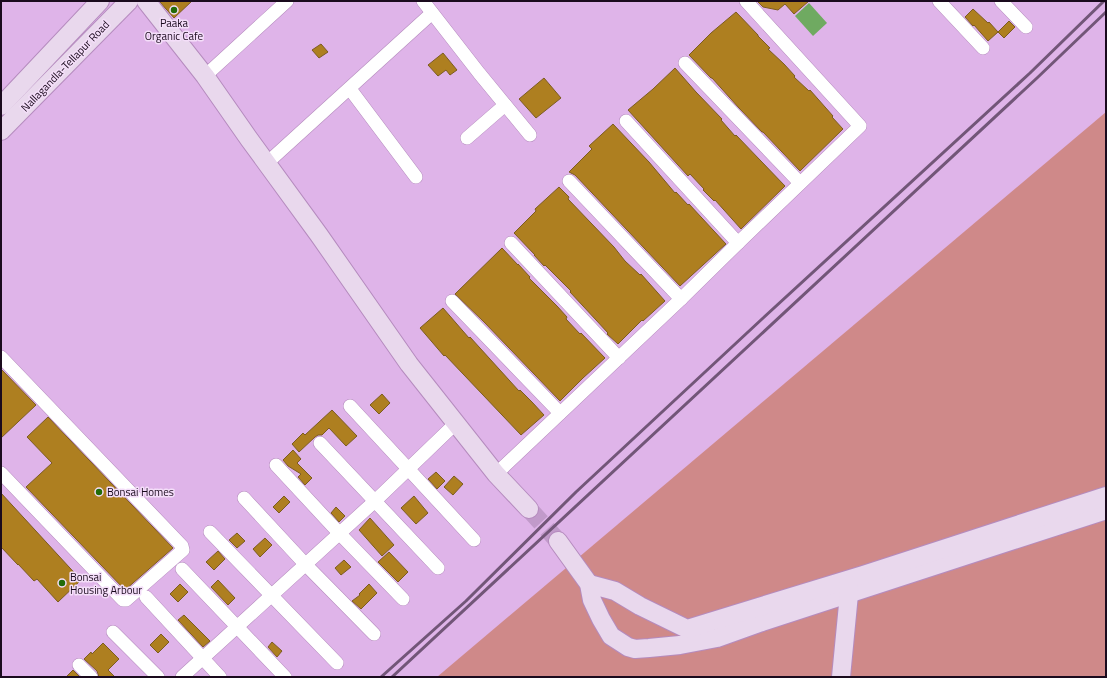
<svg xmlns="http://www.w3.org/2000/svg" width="1107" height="678" font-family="'Titillium Web',sans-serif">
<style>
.green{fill:#cf8989}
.water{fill:#6faa61}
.building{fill:#ae7f20;stroke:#7c5c21}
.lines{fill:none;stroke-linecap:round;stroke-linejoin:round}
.secondary-tunnel{stroke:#c19aca;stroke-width:18;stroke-dasharray:18 9;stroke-linecap:butt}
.street-casing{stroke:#b58bbe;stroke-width:14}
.secondary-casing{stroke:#b58bbe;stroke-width:20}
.street{stroke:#fff;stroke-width:13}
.secondary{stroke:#e9d8ed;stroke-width:18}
.rail{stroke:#725678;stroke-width:3}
.poi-dot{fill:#226b08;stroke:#f4def9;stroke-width:1.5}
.labels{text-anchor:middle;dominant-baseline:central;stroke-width:3;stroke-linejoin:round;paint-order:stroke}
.poi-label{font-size:11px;fill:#1a0a1d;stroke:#f4def9;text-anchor:start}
.street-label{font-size:11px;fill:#1a0a1d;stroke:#f4def9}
</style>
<rect width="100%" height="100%" fill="#dfb4e9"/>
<polygon class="green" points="1106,112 1106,677 437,677"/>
<polygon class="water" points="809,3 827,23 813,36 795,16"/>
<g class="building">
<polygon points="159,1 192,1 174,18"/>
<polygon points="757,1 809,1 794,14 785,4 778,10 763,7"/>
<polygon points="973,9 988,23 989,22 998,32 988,41 974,25 973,26 965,17"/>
<polygon points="736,12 758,35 758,36 770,48 768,49 784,64 795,76 794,77 809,91 810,90 833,116 832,117 843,129 800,171 763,132 762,132 739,108 712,78 711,78 689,55 711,33"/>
<polygon points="1009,21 1015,27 1004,38 998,32"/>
<polygon points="321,44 328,52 319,58 312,50"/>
<polygon points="443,53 457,70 450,75 446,70 438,76 428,65"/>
<polygon points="675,68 696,92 722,119 721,120 735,136 736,135 785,186 741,229 715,200 714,201 703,190 704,189 690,174 688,176 628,110 653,89"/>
<polygon points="544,78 561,98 536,118 519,99"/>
<polygon points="613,124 649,162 675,193 676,192 688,205 689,204 726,244 680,286 575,175 569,172 592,149 589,146"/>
<polygon points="559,187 569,197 568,199 614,247 625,261 640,275 641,274 665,301 643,321 642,320 618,344 607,334 608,333 596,320 570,292 571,291 545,265 544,266 534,255 535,255 514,233 536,211 535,209"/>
<polygon points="502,248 518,265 518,264 530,277 529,278 557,306 567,317 566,319 580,334 581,333 605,358 583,378 560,401 484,322 455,294"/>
<polygon points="443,308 469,338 470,337 519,391 520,390 532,402 544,415 521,435 445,355 444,356 420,328"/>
<polygon points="1,369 36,405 1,438"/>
<polygon points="382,394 390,403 379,414 370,405"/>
<polygon points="332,410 357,436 346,446 329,428 322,435 318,435 315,437 299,452 292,444 303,433 305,435"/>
<polygon points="48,417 173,548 125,590 26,487 52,463 27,437"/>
<polygon points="293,450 301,459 297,463 312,478 305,485 298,477 301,474 288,466 283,460"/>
<polygon points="436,472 445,481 437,489 428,479"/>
<polygon points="454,476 463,484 453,495 444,487"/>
<polygon points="1,493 81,580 58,602 37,579 34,581 18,564 18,565 1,547"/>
<polygon points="284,496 290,502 279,513 273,507"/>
<polygon points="414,496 428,513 416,524 401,508"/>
<polygon points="336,507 345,516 339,522 331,513"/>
<polygon points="370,518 394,545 382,556 359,530"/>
<polygon points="237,533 245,541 237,548 229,540"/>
<polygon points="265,538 272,545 260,557 253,549"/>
<polygon points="218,551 225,559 214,570 206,562"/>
<polygon points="389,552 408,572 398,582 378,562"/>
<polygon points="344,560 351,567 341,575 335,568"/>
<polygon points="218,580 235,598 228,605 211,587"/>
<polygon points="180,584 188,592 178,602 170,594"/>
<polygon points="369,584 377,593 361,609 352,601 360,595 359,594"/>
<polygon points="184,615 210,641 203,647 178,620"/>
<polygon points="161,634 169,642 158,653 150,645"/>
<polygon points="272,642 282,651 277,657 268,647"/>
<polygon points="103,643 119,659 108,670 115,677 99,677 97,671 84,659 91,652 92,654"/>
<polygon points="73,670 80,677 66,677"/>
</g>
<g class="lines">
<polyline class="secondary-tunnel" points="529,509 558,541"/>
<g class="street-casing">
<g id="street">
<polyline points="423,1 479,73 530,135"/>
<polyline points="939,1 983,48"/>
<polyline points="1001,1 1026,27"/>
<polyline points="685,63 800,183"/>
<polyline points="205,76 287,1"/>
<polyline points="350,89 416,177"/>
<polyline points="626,121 738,243"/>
<polyline points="467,138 505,105"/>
<polyline points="267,163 432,13"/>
<polyline points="569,181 681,299"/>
<polyline points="511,243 619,358"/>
<polyline points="452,301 560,413"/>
<polyline points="1,357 182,546 183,550 126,600 123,600 1,473"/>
<polyline points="350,406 474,540"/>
<polyline points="320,443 438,568"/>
<polyline points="276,465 340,534 403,599"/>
<polyline points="496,474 681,299 738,243 860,126 746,1"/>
<polyline points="244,498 306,565 374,634"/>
<polyline points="210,532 337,663"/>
<polyline points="182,569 285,677"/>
<polyline points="146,597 220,677"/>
<polyline points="113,632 158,677"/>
<polyline points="79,665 91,677"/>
<polyline points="182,677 375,501 455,424"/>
</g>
</g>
<g class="secondary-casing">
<g id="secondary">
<polyline points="146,1 205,76 249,139 319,235 409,364 496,474 529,509"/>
<polyline points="1,106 100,1"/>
<polyline points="1,131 129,1"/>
<polyline points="558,541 589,584 592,600 601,619 611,636 628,647 635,649 649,648 680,645 717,638 762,622 1106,510"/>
<polyline points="589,584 615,591 640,606 687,629 863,575 1106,496"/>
<polyline points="841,677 849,594 848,584"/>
</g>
</g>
<use href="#street" class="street"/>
<use href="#secondary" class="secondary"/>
<g class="rail">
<polyline points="381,677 466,601 576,492 762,319 1030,73 1104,1"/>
<polyline points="392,677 1037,78 1106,12"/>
</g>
</g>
<g class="poi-dot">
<circle cx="174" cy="10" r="4"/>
<circle cx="99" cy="492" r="4"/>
<circle cx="62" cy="583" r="4"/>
</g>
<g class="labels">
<g class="poi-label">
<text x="174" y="23" text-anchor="middle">Paaka<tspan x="174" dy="13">Organic Cafe</tspan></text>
<text x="107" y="492">Bonsai Homes</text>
<text x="70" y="577">Bonsai<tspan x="70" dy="13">Housing Arbour</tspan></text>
</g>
<g class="street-label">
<text transform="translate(65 66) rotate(-46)">Nallagandla-Tellapur Road</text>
</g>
</g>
<rect width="1107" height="678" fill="none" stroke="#1a0a1d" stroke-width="4"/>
</svg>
